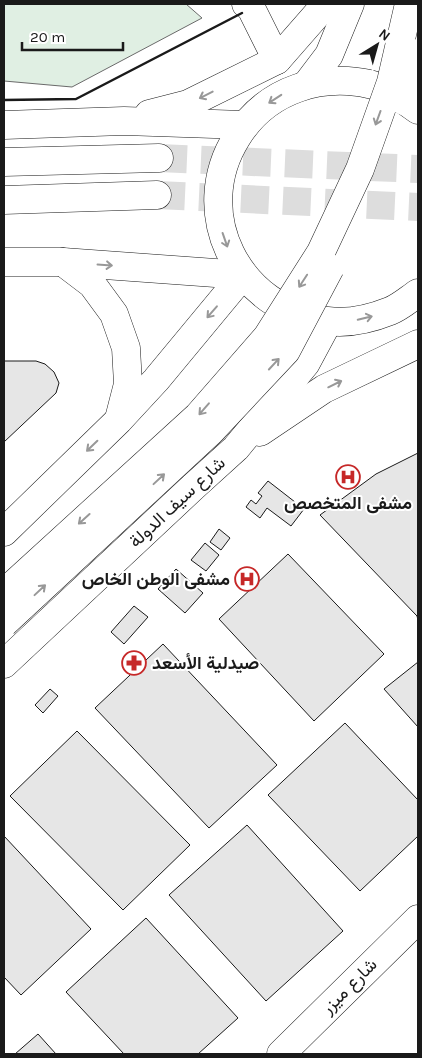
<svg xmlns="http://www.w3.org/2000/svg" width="422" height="1058" font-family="Karla,Vazirmatn,sans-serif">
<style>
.green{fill:#e0efe3;stroke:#6a6a6a}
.building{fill:#e6e6e6;stroke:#1a1a1a}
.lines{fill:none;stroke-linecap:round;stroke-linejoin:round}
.major-tunnel{stroke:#ddd;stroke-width:28;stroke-dasharray:28 14;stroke-linecap:butt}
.minor-casing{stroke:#1a1a1a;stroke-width:29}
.major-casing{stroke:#1a1a1a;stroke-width:29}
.minor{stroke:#fff;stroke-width:28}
.major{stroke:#fff;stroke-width:28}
.major-bridge-casing{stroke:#1a1a1a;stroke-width:29;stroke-linecap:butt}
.major-bridge{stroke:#fff;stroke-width:28}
.wall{stroke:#1a1a1a;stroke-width:2.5}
.oneway{stroke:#989898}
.labels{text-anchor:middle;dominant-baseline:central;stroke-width:4;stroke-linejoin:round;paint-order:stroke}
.street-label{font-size:18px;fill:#1a1a1a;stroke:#fff}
.poi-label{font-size:18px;font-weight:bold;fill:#1a1a1a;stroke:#fff}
</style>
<rect width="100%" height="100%" fill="#fff"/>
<polygon class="green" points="4,4 186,4 202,18 72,87 4,81"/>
<g class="building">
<polygon points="4,361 36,361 45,364 54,372 59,383 56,393 4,442"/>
<polygon points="418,453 418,620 417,616 320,515 376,474"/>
<polygon points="268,481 304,509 291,526 267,508 260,518 246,507 251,500 256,504 262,496 258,493"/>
<polygon points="219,529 230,538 221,550 210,542"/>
<polygon points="205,543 219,555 206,571 191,560"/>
<polygon points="288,554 384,654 314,721 219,619"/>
<polygon points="176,569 203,593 185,613 158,589"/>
<polygon points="134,606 148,617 124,644 111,632"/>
<polygon points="163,644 277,765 209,828 95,708"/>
<polygon points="418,662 418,727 384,689"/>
<polygon points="50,689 58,696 43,713 35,705"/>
<polygon points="345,723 418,800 418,836 360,891 268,795"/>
<polygon points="77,731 190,845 123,910 10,796"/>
<polygon points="247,825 343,931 266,1001 169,895"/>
<polygon points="4,836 91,929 21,995 4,977"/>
<polygon points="146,918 238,1018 198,1054 124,1054 66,992"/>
<polygon points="38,1034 56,1054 15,1054"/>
</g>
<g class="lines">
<g class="major-tunnel">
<polyline points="159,158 418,169"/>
<polyline points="157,195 418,207"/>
</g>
<g class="minor-casing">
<g id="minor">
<polyline points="246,4 251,8 277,60"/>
<polyline points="281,1054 418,919"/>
</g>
</g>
<g class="major-casing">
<g id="major">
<polyline points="307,84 329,55 350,4"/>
<path d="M418,110c-7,-5 -14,-10 -21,-15 -29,-17 -69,-18 -99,-7 -26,9 -46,25 -61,49 -48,76 1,173 90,184 21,3 43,-2 63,-10 10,-4 19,-12 28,-18"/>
<polyline points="149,114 188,104 277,60 326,4"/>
<polyline points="4,125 124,121 244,125"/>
<polyline points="4,162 159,158"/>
<polyline points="4,200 157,195"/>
<polyline points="4,262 63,262 243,275"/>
<polyline points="63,262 92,284 114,314 126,348 128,384 119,419"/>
<polyline points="260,432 324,389 418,344"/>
<polyline points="4,532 119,420 156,380 243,275"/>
<polyline points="4,664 193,487 236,448 306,363 328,322"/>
</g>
</g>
<use href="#minor" class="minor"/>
<use href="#major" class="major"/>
<g class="major-bridge-casing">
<g id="major-bridge">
<polyline points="404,101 418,53"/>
<polyline points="4,593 198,416 267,337 321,252 360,169 391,82 409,4"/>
<polyline points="4,623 211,431 286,351 330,268"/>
</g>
</g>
<use href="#major-bridge" class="major-bridge"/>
<polyline class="wall" points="4,100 76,99 242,13"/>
</g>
<defs><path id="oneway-shaft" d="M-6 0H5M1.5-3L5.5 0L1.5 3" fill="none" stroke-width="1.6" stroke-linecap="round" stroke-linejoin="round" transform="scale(1.25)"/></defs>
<g class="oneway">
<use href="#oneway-shaft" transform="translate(206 95) rotate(153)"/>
<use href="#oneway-shaft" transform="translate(275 99) rotate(147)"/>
<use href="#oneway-shaft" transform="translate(378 118) rotate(110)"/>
<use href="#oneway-shaft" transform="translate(225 240) rotate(71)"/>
<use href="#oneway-shaft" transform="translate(105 265) rotate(4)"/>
<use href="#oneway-shaft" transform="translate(303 281) rotate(123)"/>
<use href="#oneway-shaft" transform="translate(212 312) rotate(131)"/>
<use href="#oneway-shaft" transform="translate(365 318) rotate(-14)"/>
<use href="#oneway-shaft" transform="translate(274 364) rotate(-47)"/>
<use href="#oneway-shaft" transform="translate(335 384) rotate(-26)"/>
<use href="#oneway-shaft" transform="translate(204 409) rotate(131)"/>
<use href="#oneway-shaft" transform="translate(92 446) rotate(136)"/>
<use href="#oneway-shaft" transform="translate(159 479) rotate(-43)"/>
<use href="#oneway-shaft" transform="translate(84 519) rotate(138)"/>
<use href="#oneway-shaft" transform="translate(40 590) rotate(-43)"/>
</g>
<defs>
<g id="hospital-ring" transform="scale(1.25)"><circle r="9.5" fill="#fff" stroke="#c62828" stroke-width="1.5"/><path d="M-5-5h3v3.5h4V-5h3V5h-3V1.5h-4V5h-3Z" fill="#c62828"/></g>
<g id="pharmacy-ring" transform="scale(1.25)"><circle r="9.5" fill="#fff" stroke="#c62828" stroke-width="1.5"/><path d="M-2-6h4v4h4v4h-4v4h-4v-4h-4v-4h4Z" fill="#c62828"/></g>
</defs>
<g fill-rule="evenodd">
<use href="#hospital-ring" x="348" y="477"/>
<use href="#hospital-ring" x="247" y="579"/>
<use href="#pharmacy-ring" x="134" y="663"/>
</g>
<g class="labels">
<g class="street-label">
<text transform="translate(177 502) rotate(-43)">شارع سيف الدولة</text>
<text transform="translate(349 986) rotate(-45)">شارع ميزر</text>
</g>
<g class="poi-label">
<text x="348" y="503">مشفى المتخصص</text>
<text x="230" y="579" text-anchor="end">مشفى الوطن الخاص</text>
<text x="152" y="663" text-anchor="start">صيدلية الأسعد</text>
</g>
</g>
<rect width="422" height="1058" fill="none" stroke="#1a1a1a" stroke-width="10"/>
<g transform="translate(377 45) rotate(37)" stroke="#ffffff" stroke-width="4" paint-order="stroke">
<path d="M0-4L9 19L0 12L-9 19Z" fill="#1a1a1a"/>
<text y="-8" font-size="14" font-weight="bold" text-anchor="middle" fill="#1a1a1a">N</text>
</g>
<path d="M22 42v8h101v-8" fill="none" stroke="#1a1a1a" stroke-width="2.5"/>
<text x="30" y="42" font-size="15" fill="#1a1a1a" stroke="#ffffff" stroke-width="4" paint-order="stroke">20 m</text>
</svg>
